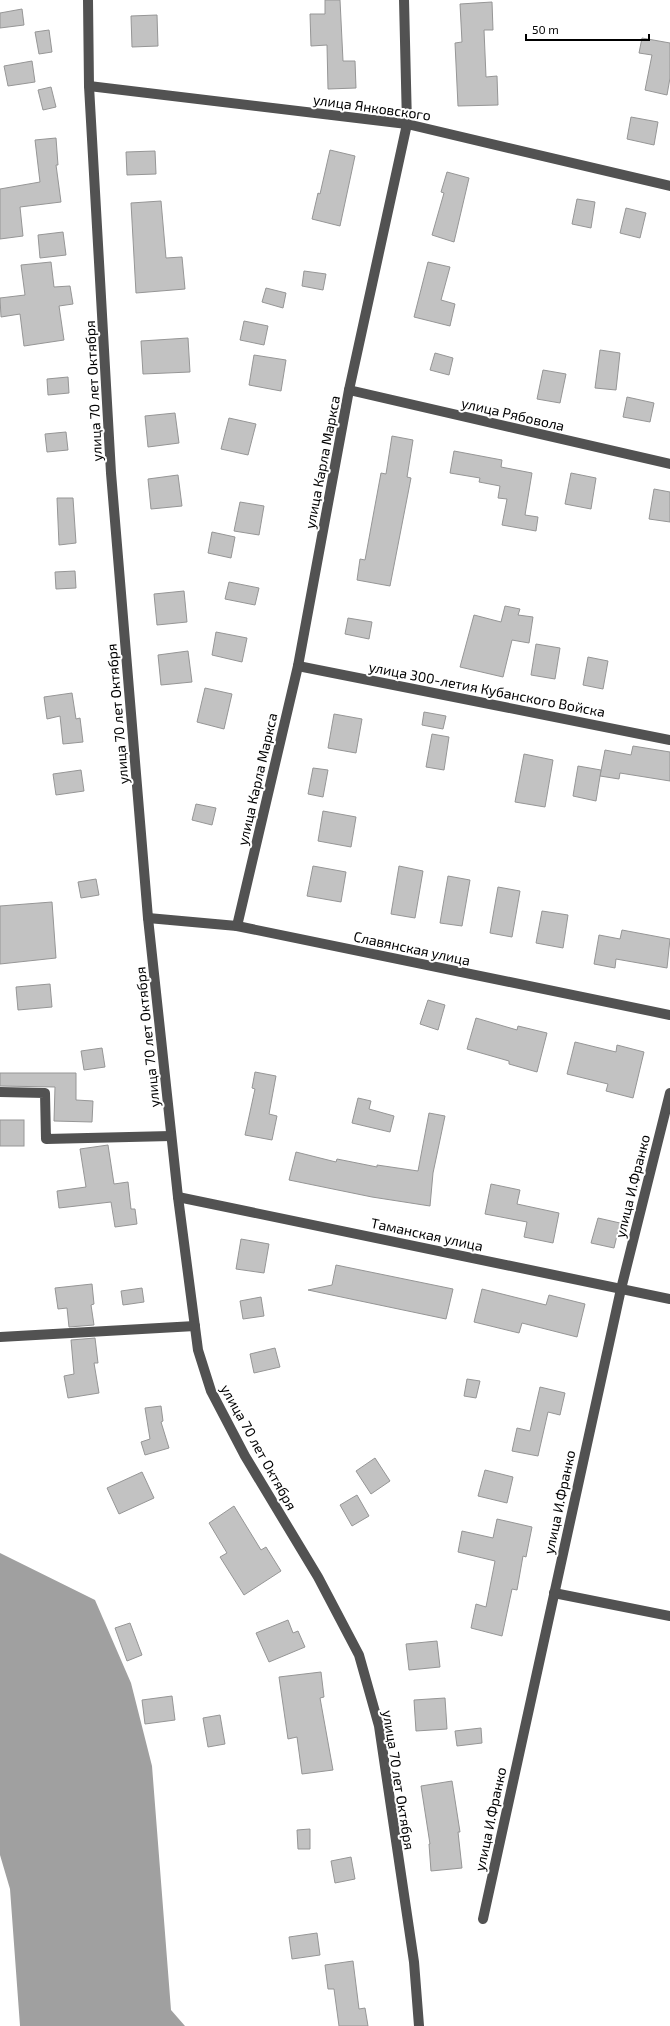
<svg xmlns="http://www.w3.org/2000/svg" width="670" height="2026" font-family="'Exo 2',sans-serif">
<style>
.water{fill:#a0a0a0}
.building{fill:#c2c2c2;stroke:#969696}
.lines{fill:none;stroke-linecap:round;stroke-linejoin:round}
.minor{stroke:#525252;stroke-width:10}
.labels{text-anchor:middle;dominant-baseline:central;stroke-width:4;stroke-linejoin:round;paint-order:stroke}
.street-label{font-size:14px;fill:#000;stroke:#fff}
</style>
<rect width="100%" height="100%" fill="#fff"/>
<polygon class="water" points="0,1553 95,1600 131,1683 152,1766 171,2010 185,2026 20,2026 10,1889 0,1855"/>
<g class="building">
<polygon points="325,0 340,0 343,61 355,61 356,88 328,89 327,45 311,46 310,14 325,14"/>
<polygon points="492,2 493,30 484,30 486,77 497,76 498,105 458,106 455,43 462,42 460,4"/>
<polygon points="22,9 24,25 0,28 0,13"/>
<polygon points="157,15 158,46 132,47 131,16"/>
<polygon points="49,30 52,52 39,54 35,32"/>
<polygon points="642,38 670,43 670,78 667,95 645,90 652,55 639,53"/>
<polygon points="32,61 35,82 8,86 4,66"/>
<polygon points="51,87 56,107 43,110 38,90"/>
<polygon points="631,117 658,122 654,145 627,139"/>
<polygon points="56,138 58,165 56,165 61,202 20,207 23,236 0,239 0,189 40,182 35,140"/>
<polygon points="330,150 355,156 340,226 312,219 318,193 320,194"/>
<polygon points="155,151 156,174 127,175 126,152"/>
<polygon points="447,172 469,178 454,242 432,235 444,193 441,192"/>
<polygon points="577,199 595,202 591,228 572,224"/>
<polygon points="161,201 166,258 182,257 185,289 136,293 131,203"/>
<polygon points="626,208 646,213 640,238 620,233"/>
<polygon points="63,232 66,255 40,258 38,235"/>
<polygon points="51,262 54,287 70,286 73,304 59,306 64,340 24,346 20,314 1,317 0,298 25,295 21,265"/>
<polygon points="428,262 450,267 441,300 455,304 450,326 414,317"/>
<polygon points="304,271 326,274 323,290 302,286"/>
<polygon points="266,288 286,293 283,308 262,302"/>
<polygon points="244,321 268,326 264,345 240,340"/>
<polygon points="188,338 190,372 143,374 141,341"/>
<polygon points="600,350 620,353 616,390 595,388"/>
<polygon points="435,353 453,358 449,375 430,370"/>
<polygon points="254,355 286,360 281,391 249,385"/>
<polygon points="543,370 566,374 560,403 537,399"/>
<polygon points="68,377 69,393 48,395 47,379"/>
<polygon points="627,397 654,403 650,422 623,417"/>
<polygon points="175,413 179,443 148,447 145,416"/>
<polygon points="229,418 256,424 248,455 221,449"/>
<polygon points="66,432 68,450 47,452 45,434"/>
<polygon points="392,436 413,440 407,477 411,478 390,586 357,580 360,559 365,560 381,473 386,474"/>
<polygon points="454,451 502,460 501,467 532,473 525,515 538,517 536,531 502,525 507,499 498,498 500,486 479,482 480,478 450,473"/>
<polygon points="571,473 596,478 591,509 565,504"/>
<polygon points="178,475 182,506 151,509 148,479"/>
<polygon points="654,489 670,492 670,522 649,519"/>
<polygon points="57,498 73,498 76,543 59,545"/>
<polygon points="240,502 264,506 259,535 234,531"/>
<polygon points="212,532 235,537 231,558 208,553"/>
<polygon points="75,571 76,588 56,589 55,572"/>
<polygon points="229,582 259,588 255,605 225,599"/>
<polygon points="184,591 187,622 157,625 154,594"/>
<polygon points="505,606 520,609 518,615 533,617 529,643 512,640 503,677 460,667 474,615 501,622"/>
<polygon points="348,618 372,622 369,639 345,634"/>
<polygon points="216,632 247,638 242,662 212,655"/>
<polygon points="536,644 560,648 555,679 531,675"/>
<polygon points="188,651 192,682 161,685 158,655"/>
<polygon points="588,657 608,661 603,689 583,685"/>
<polygon points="205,688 232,694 224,729 197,722"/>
<polygon points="72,693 76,719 80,718 83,742 63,744 60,716 47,719 44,697"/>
<polygon points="424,712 446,716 443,729 422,725"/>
<polygon points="334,714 362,719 356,753 328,748"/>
<polygon points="432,734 449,737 444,770 426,767"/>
<polygon points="633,746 670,752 670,781 620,773 619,779 600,776 605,750 631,755"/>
<polygon points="524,754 553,760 545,807 515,802"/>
<polygon points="578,766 601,770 596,801 573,796"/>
<polygon points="313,768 328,770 323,797 308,794"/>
<polygon points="81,770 84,791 56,795 53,774"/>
<polygon points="196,804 216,808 212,825 192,820"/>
<polygon points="323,811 356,817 351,847 318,841"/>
<polygon points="313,866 346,872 341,902 307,896"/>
<polygon points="399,866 423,871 415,918 391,914"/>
<polygon points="448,876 470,880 462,926 440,923"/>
<polygon points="96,879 99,895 81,898 78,882"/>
<polygon points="498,887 520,891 512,937 490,933"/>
<polygon points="52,902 56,958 0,964 0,906"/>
<polygon points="542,911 568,915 563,948 536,943"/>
<polygon points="622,930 670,939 667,968 616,959 615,968 594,964 599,935 620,939"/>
<polygon points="50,984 52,1007 18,1010 16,987"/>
<polygon points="428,1000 445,1005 438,1030 420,1024"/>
<polygon points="476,1018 517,1030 518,1026 547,1033 537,1072 509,1064 509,1061 467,1049"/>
<polygon points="575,1042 616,1052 617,1045 644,1052 633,1098 606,1091 608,1084 567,1074"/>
<polygon points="102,1048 105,1067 84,1070 81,1051"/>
<polygon points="255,1072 276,1076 269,1114 277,1116 272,1140 245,1135 255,1089 252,1088"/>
<polygon points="0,1073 76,1073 76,1100 93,1101 92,1122 54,1121 55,1087 0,1086"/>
<polygon points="358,1098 371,1101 369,1109 394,1116 390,1132 352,1123"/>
<polygon points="429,1113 445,1116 433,1173 430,1206 372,1197 289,1180 296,1152 336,1162 337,1159 377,1167 377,1165 418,1171"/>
<rect x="0" y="1120" width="24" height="26"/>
<polygon points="108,1145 114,1184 128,1182 131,1209 135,1209 137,1224 115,1227 111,1202 59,1208 57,1191 86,1187 80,1149"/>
<polygon points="491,1184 520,1190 517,1204 559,1213 553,1243 524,1237 527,1222 485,1214"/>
<polygon points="598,1218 620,1223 614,1248 591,1243"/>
<polygon points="241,1239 269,1244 264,1273 236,1269"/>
<polygon points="336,1265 453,1289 446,1319 308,1290 332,1285"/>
<polygon points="92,1284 94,1304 91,1305 94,1325 69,1327 67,1308 58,1309 55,1288"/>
<polygon points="142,1288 144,1302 123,1305 121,1291"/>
<polygon points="482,1289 546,1305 549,1295 585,1304 577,1337 522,1323 519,1333 474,1322"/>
<polygon points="261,1297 264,1316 243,1319 240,1301"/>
<polygon points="95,1338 98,1363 94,1363 99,1393 68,1398 64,1376 74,1374 71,1340"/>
<polygon points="275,1348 280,1367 254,1373 250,1354"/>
<polygon points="467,1379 480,1381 476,1398 464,1396"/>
<polygon points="540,1387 565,1393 560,1415 548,1412 538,1456 512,1451 517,1428 530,1431"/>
<polygon points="161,1406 163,1421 161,1422 169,1448 145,1455 141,1442 150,1439 145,1408"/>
<polygon points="375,1458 390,1481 371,1494 356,1471"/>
<polygon points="485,1470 513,1477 507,1503 478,1496"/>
<polygon points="142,1472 154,1498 119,1514 107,1488"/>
<polygon points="357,1495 369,1516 352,1526 340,1505"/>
<polygon points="234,1506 261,1550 266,1547 281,1571 244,1595 220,1557 227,1553 209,1523"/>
<polygon points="497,1519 532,1527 526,1557 523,1556 517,1590 512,1589 502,1636 471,1628 476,1604 486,1607 495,1561 458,1552 462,1531 493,1538"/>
<polygon points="288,1620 293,1633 298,1631 305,1647 269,1662 256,1633"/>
<polygon points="130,1623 142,1655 127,1661 115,1628"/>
<polygon points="437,1641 440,1667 409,1670 406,1644"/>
<polygon points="321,1672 324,1697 320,1698 333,1770 302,1774 297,1737 288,1739 279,1677"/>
<polygon points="172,1696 175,1720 145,1724 142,1700"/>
<polygon points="445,1698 447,1729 416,1731 414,1700"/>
<polygon points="220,1715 225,1744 208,1747 203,1718"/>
<polygon points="481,1728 482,1743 457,1746 455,1731"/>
<polygon points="452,1781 460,1832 458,1832 462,1868 431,1871 429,1844 430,1844 421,1786"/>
<polygon points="310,1829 310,1849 298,1849 297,1830"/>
<polygon points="351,1857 355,1879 335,1883 331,1861"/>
<polygon points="317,1933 320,1955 292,1959 289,1937"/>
<polygon points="353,1961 359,2009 365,2008 368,2026 339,2026 334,1989 328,1989 325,1965"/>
</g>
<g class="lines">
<g class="minor">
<polyline points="88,0 89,86 111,473 148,918 178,1197 198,1350 211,1391 245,1456 318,1577 359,1655 379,1726 414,1962 419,2026"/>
<polyline points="89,86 407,124 670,186"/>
<polyline points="349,390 670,464"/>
<polyline points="298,666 670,740"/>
<polyline points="148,918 237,926 670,1015"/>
<polyline points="237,926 298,666 349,390 407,124 404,0"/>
<polyline points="0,1092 45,1093 46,1139 171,1136"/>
<polyline points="178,1197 670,1299"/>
<polyline points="0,1337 195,1326"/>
<polyline points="554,1593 670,1616"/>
<polyline points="483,1919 621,1289 670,1093"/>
</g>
</g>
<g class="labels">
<g class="street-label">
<text transform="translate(372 107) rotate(8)">улица Янковского</text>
<text transform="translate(93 391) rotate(-93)">улица 70 лет Октября</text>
<text transform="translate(513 414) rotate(13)">улица Рябовола</text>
<text transform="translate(322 462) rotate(-79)">улица Карла Маркса</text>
<text transform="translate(487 689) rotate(11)">улица 300-летия Кубанского Войска</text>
<text transform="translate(117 714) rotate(-95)">улица 70 лет Октября</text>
<text transform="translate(257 779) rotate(-77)">улица Карла Маркса</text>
<text transform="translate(412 948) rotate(12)">Славянская улица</text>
<text transform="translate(147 1037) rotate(-96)">улица 70 лет Октября</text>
<text transform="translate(632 1186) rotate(-76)">улица И.Франко</text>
<text transform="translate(427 1234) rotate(12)">Таманская улица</text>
<text transform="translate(259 1447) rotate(61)">улица 70 лет Октября</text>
<text transform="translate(559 1502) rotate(-78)">улица И.Франко</text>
<text transform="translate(399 1780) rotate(81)">улица 70 лет Октября</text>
<text transform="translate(490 1819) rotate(-78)">улица И.Франко</text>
</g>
</g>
<path d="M526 34v6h123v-6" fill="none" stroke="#000000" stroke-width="2"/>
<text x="532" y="34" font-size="12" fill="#000000" stroke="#ffffff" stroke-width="3" paint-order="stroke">50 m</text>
</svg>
